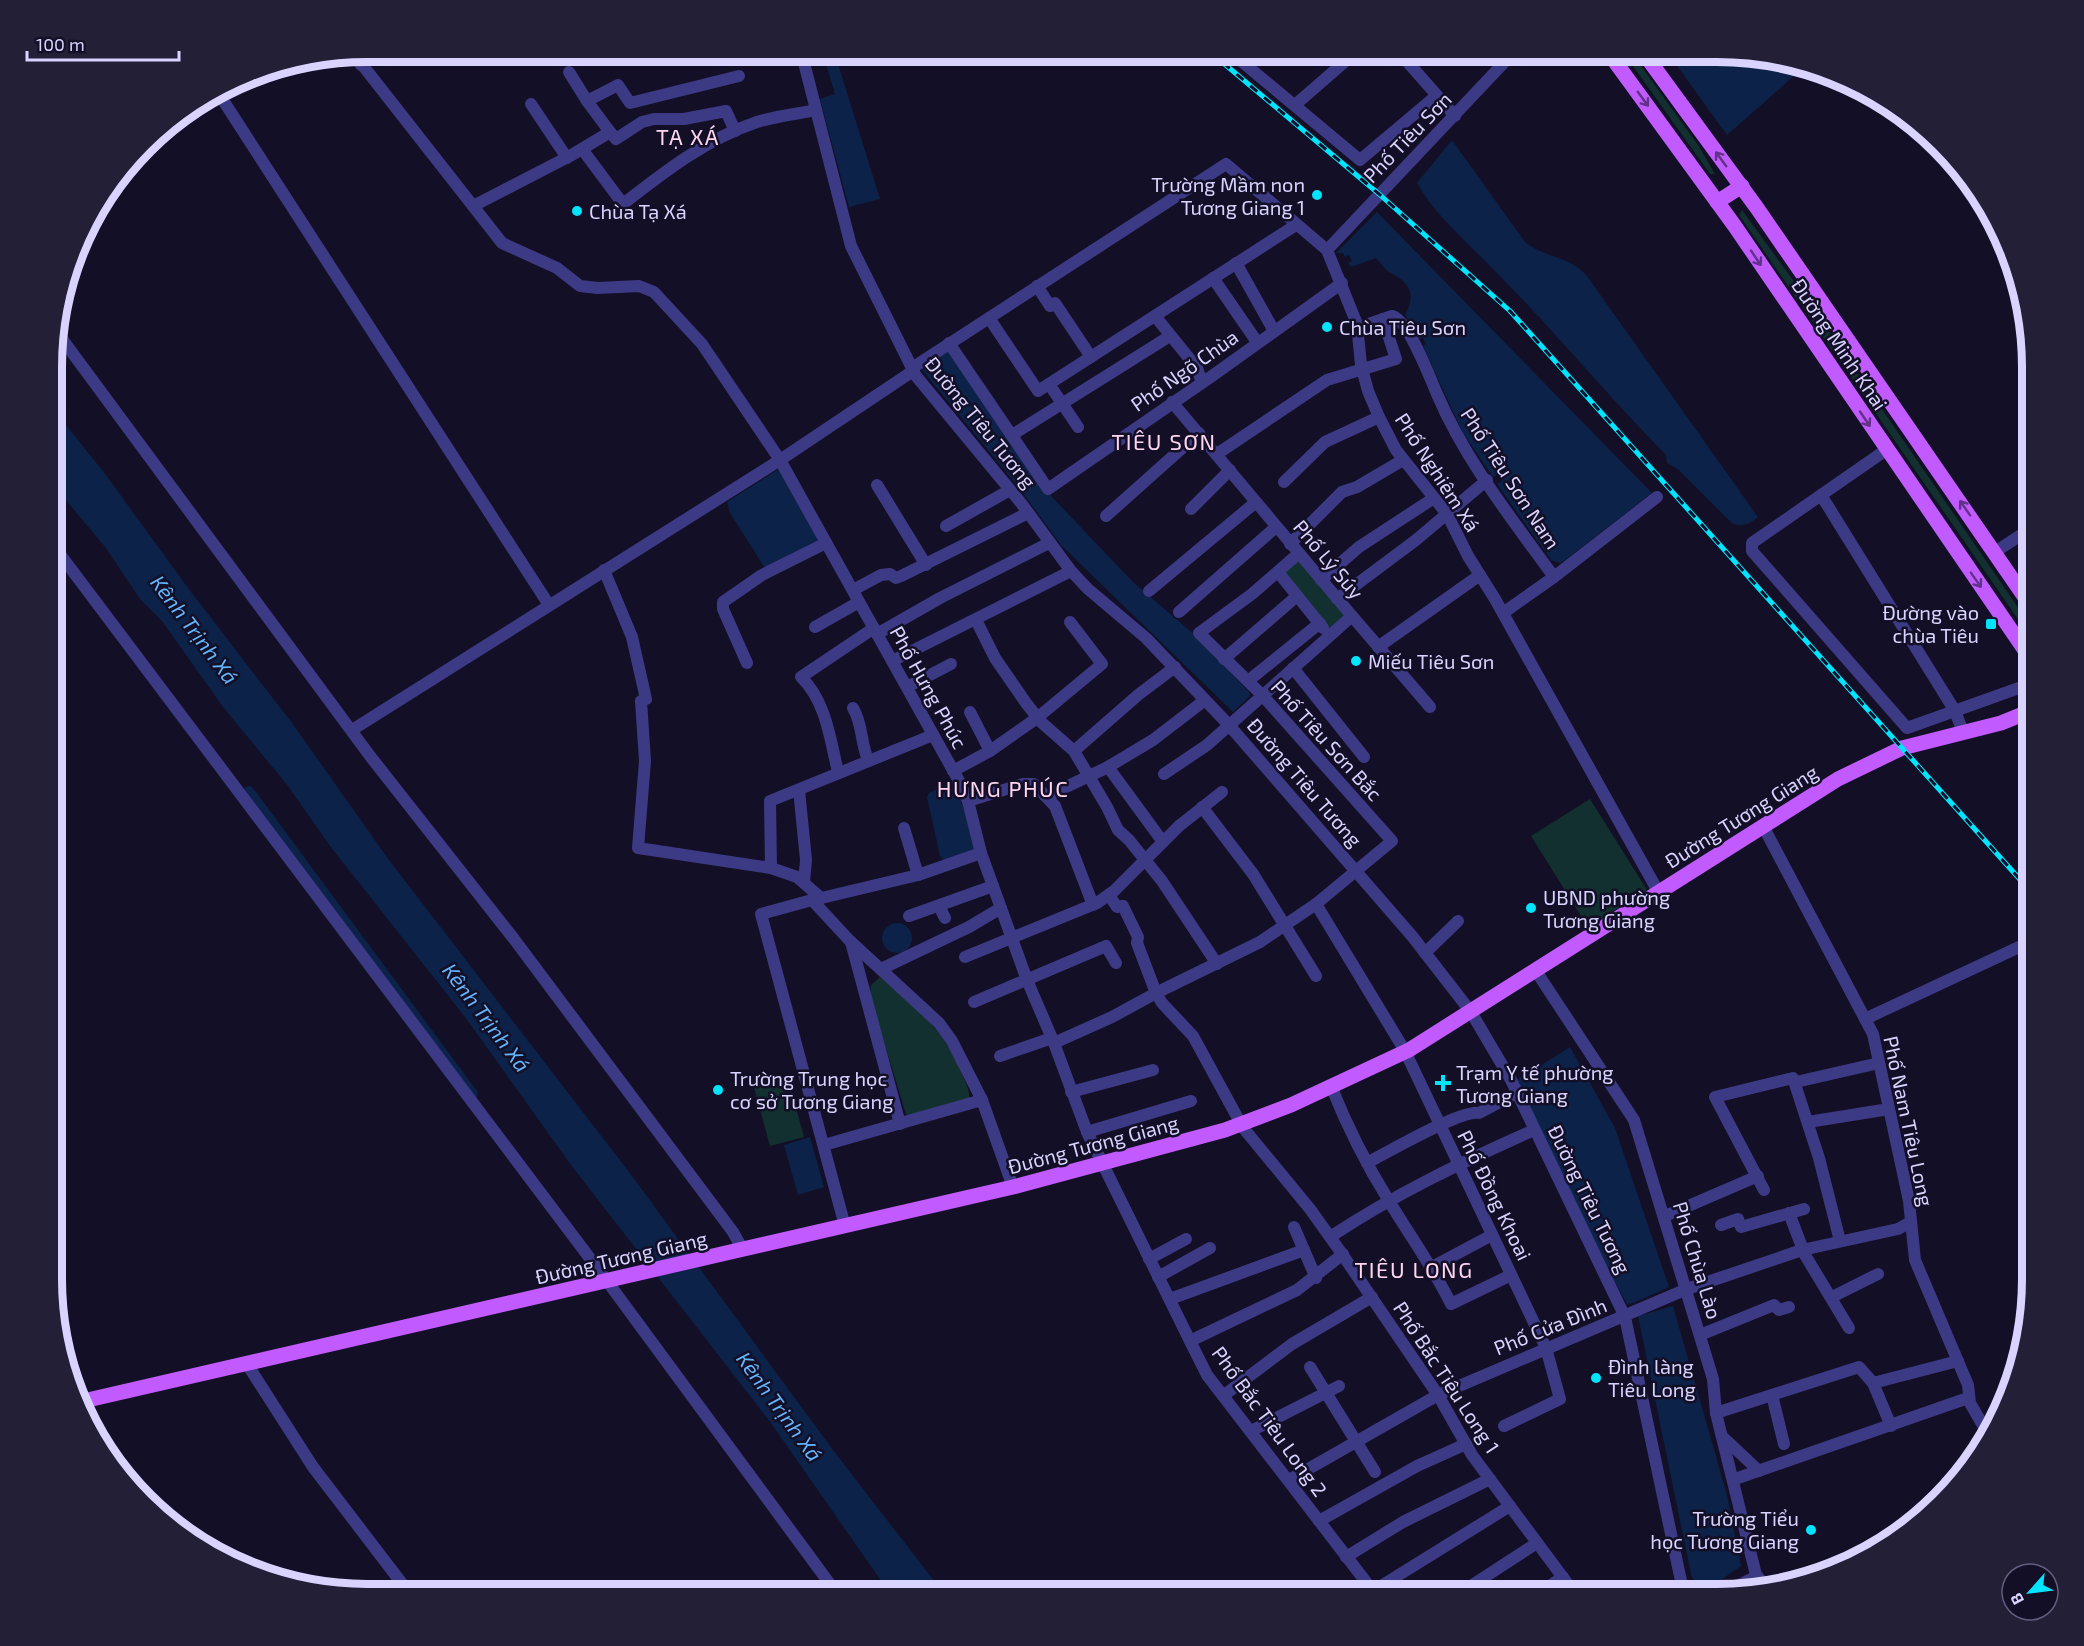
<svg xmlns="http://www.w3.org/2000/svg" width="2084" height="1646" font-family="'Exo 2',sans-serif">
<style>
.green{fill:#12302f}
.water{fill:#0c2248}
.lines{fill:none;stroke-linecap:round;stroke-linejoin:round}
.canal{stroke:#0c2248;stroke-width:10}
.minor{stroke:#3d3a85;stroke-width:12}
.major{stroke:#c25bff;stroke-width:15}
.rail-casing{stroke:#00e5ff;stroke-width:5}
.rail{stroke:#130f26;stroke-width:3;stroke-dasharray:9;stroke-linecap:butt}
.oneway{stroke:#623188}
.poi-dot{fill:#00e5ff;stroke:#130f26;stroke-width:2}
.labels{text-anchor:middle;dominant-baseline:central;stroke-width:5;stroke-linejoin:round;paint-order:stroke}
.street-label{font-size:20px;fill:#d9d4ff;stroke:#130f26}
.poi-label{font-size:20px;fill:#d9d4ff;stroke:#130f26;text-anchor:start}
.water-label{font-size:21px;font-style:italic;fill:#62b6ff;stroke:#130f26}
.quarter-label{font-size:22px;letter-spacing:1.5px;fill:#ffd6f0;stroke:#130f26}
.rim{fill:none;stroke:#d9d4ff;stroke-width:8}
</style>
<rect width="100%" height="100%" fill="#130f26"/>
<g class="green">
<polygon points="1623,52 1631,52 1698,145 1715,174 1710,174"/>
<polygon points="1742,210 1801,291 2019,609 2033,630 2033,641 1739,215"/>
<polygon points="1298,558 1346,615 1329,631 1280,572"/>
<polygon points="1590,799 1647,890 1588,927 1531,836"/>
<path d="M880,977c37,33 64,51 83,99 3,8 7,15 6,23l-60,17 -3,-2 -36,-118 1,-11z"/>
<polygon points="787,1075 804,1137 770,1146 753,1084"/>
</g>
<g class="water">
<polygon points="822,51 834,51 880,199 849,207 820,99 835,94"/>
<polygon points="1667,52 1738,52 1804,67 1727,135"/>
<path d="M1452,140l73,102c21,17 44,13 62,34l171,241c-9,7 -15,11 -26,6l-53,-53 -12,-7 -1,-8c-60,-61 -114,-127 -174,-187 -26,-27 -57,-53 -75,-85z"/>
<path d="M1377,212l275,281 -88,68 -4,2 -9,-3 -54,-76 5,-3 -5,-6 -4,2 -30,-44 -40,-87 3,-2 -3,-6 -4,1 -14,-24c12,-21 4,-33 -16,-43 -4,-2 -9,-10 -13,-14l-25,9 -3,-4 4,-2 -3,-6 -4,2 -2,-4h-7z"/>
<polygon points="949,348 1053,498 1133,582 1196,636 1249,692 1250,696 1233,712 1061,545 1020,489 923,371 920,366"/>
<polygon points="54,410 106,475 188,588 292,723 389,860 629,1172 833,1450 945,1595 891,1595 771,1423 571,1165 465,1017 330,846 288,786 223,707 162,621 140,599 106,548 53,485"/>
<polygon points="779,469 818,538 817,543 765,568 730,513 727,502"/>
<polygon points="954,780 978,850 945,861 940,856 927,797 929,793"/>
<circle cx="897" cy="938" r="15"/>
<polygon points="1570,1047 1615,1128 1669,1287 1633,1303 1627,1304 1616,1284 1516,1081"/>
<polygon points="810,1137 824,1187 798,1195 784,1145"/>
<polygon points="1673,1306 1727,1495 1741,1566 1718,1582 1697,1587 1691,1574 1638,1316"/>
</g>
<g class="lines">
<polyline class="canal" points="249,791 473,1094"/>
<g class="minor">
<polyline points="801,51 851,246 916,376 1021,503 1071,571 1088,589 1146,638 1228,724 1412,936 1471,1012 1511,1080 1625,1317 1684,1595"/>
<polyline points="1229,51 1360,160 1436,96"/>
<polyline points="1398,51 1455,116"/>
<polyline points="1495,52 1504,62"/>
<polyline points="361,65 386,51"/>
<polyline points="569,72 587,101"/>
<polyline points="219,94 549,605"/>
<polyline points="531,104 567,158"/>
<polyline points="1295,105 1357,51"/>
<polyline points="1914,122 1992,214"/>
<polyline points="610,132 587,101 618,85 630,103 739,76"/>
<path d="M582,149l41,55c41,-32 83,-65 134,-82 19,-6 40,-8 59,-12"/>
<polyline points="473,206 570,156 610,132 616,139 642,122 654,119 684,119 726,111 735,131"/>
<polyline points="1327,250 1514,52"/>
<polyline points="1236,263 1274,331"/>
<polyline points="1213,278 1257,342"/>
<polyline points="1037,286 1050,306 1055,303 1091,357"/>
<polyline points="1155,316 1197,368 1202,383"/>
<polyline points="989,318 1038,391 1296,225"/>
<polyline points="54,328 370,756 514,939 733,1232 743,1250"/>
<path d="M1357,328l35,-12c16,3 38,62 45,78 28,66 75,125 117,183l-51,36"/>
<polyline points="949,343 1048,489 1212,376 1342,283"/>
<polyline points="912,368 1226,164 1327,250 1357,324 1361,365 1368,391 1379,417 1396,450 1447,514 1468,556 1495,599 1659,893"/>
<polyline points="913,371 780,460 959,781 968,801 981,853 1027,980 1054,1043 1087,1132 1190,1341 1207,1375 1376,1595"/>
<polyline points="1049,384 1078,427"/>
<polyline points="1012,435 1170,336"/>
<polyline points="1886,450 1752,543 1752,551 1907,728 2033,683"/>
<polyline points="1217,454 1327,380 1396,359 1383,319"/>
<polyline points="1284,482 1325,442 1379,417"/>
<polyline points="877,485 926,565"/>
<polyline points="1821,495 1955,711 1963,732"/>
<polyline points="1191,509 1230,470"/>
<polyline points="1106,516 1199,433"/>
<polyline points="946,526 1010,490"/>
<polyline points="1290,544 1342,492 1357,487 1403,460"/>
<polyline points="53,545 607,1281 838,1595"/>
<polyline points="1995,552 2033,527"/>
<polyline points="604,570 632,637 646,699 641,701 645,761 638,848 771,868 797,877 821,898"/>
<polyline points="1278,572 1323,628"/>
<polyline points="1554,577 1657,497"/>
<polyline points="1321,580 1359,547 1434,498"/>
<polyline points="853,590 881,575 890,574 896,578 901,576 1028,513"/>
<polyline points="1149,591 1256,502"/>
<polyline points="1337,599 1416,540 1487,480"/>
<polyline points="1179,612 1276,527"/>
<polyline points="1352,616 1430,707"/>
<polyline points="976,620 995,658 1026,703 1041,722 1074,751 1107,807 1118,830 1129,840 1162,881 1217,964"/>
<polyline points="815,627 859,602"/>
<polyline points="877,634 940,598 1049,543"/>
<polyline points="1378,647 1480,575"/>
<polyline points="1224,659 1297,596"/>
<polyline points="892,661 1071,571"/>
<polyline points="747,663 723,609 723,602 762,575 826,543"/>
<polyline points="1293,668 1364,757"/>
<polyline points="1248,681 1320,623"/>
<polyline points="907,687 951,664"/>
<path d="M853,708c10,17 7,32 15,52"/>
<polyline points="970,712 990,751"/>
<polyline points="352,730 780,460 702,344 654,292 639,286 598,288 580,286 557,268 502,243 353,53"/>
<polyline points="1074,751 1138,695 1175,667"/>
<polyline points="953,771 990,751 1037,718 1102,664 1070,622"/>
<path d="M838,772c-8,-33 -12,-71 -37,-95l73,-49"/>
<polyline points="1164,774 1207,745 1352,616 1172,402"/>
<polyline points="799,790 806,860 804,882"/>
<polyline points="1047,796 1108,767"/>
<polyline points="968,801 1023,784 1034,784 1055,806 1093,905"/>
<polyline points="1202,807 1253,874 1316,976"/>
<polyline points="1763,826 1873,1034 1909,1201 1915,1260 1968,1385 1970,1403 1988,1434"/>
<polyline points="904,828 918,875"/>
<polyline points="1163,842 1108,767 1153,740 1205,700"/>
<polyline points="771,868 770,801 933,735"/>
<polyline points="813,900 918,875 981,853"/>
<polyline points="1316,904 1405,1051 1546,1348 1560,1399 1504,1426"/>
<polyline points="939,906 945,918"/>
<polyline points="909,916 993,886"/>
<polyline points="851,942 900,1124"/>
<polyline points="1425,953 1458,921"/>
<polyline points="965,957 1097,903 1114,891 1179,826 1222,792"/>
<polyline points="881,969 969,927 1001,908"/>
<polyline points="1536,971 1634,1120 1713,1379 1716,1413 1759,1587"/>
<polyline points="974,1002 1106,946 1116,963"/>
<polyline points="1865,1019 2032,941"/>
<polyline points="1054,1043 1112,1017 1156,993 1137,943 1138,937 1123,906 1117,907 1109,895"/>
<polyline points="1000,1056 1052,1038"/>
<polyline points="1796,1082 1879,1063"/>
<path d="M1331,1086c16,40 35,78 58,115 21,35 44,66 62,103l60,-29"/>
<polyline points="1071,1092 1153,1070"/>
<polyline points="1808,1122 1889,1109"/>
<polyline points="1240,1124 1310,1209 1340,1251 1438,1395 1472,1455 1576,1595"/>
<polyline points="1241,1124 1193,1036 1162,1003 1156,993 1260,942 1316,904 1392,841 1263,696 1199,633 1252,594 1298,554"/>
<polyline points="1087,1132 1191,1101"/>
<polyline points="824,1145 982,1100"/>
<path d="M1367,1163c21,-11 95,-54 112,-50l38,-20"/>
<polyline points="1764,1190 1715,1097 1793,1078 1819,1158 1840,1241"/>
<polyline points="1789,1213 1805,1255 1849,1328"/>
<polyline points="1665,1216 1758,1176"/>
<polyline points="1721,1225 1738,1219 1741,1227 1804,1209"/>
<polyline points="845,1226 761,914 812,900 850,941 939,1023 952,1041 982,1100 1013,1187"/>
<polyline points="1294,1227 1316,1278"/>
<path d="M1330,1237c65,-43 134,-76 204,-107"/>
<polyline points="1149,1259 1186,1239"/>
<polyline points="1432,1267 1492,1235"/>
<polyline points="1158,1277 1210,1248"/>
<polyline points="1832,1297 1878,1274"/>
<polyline points="1170,1299 1304,1250"/>
<polyline points="1700,1335 1774,1305 1779,1310 1789,1307"/>
<polyline points="1190,1341 1297,1290 1343,1254"/>
<polyline points="247,1364 313,1467 410,1594"/>
<polyline points="1310,1367 1375,1472"/>
<polyline points="1873,1383 1891,1426"/>
<polyline points="1772,1395 1784,1444"/>
<polyline points="1223,1396 1292,1344 1372,1297"/>
<polyline points="1716,1413 1859,1367 1873,1383 1958,1361"/>
<polyline points="1251,1431 1339,1386"/>
<polyline points="1725,1439 1759,1471"/>
<polyline points="1735,1479 1968,1398"/>
<polyline points="1289,1480 1438,1395 1687,1289 1802,1250 1898,1229 1909,1223"/>
<polyline points="1319,1521 1417,1466 1466,1444"/>
<polyline points="1346,1557 1403,1522 1490,1479"/>
<polyline points="1373,1591 1510,1506"/>
<polyline points="1721,1594 1757,1576 1761,1581"/>
<polyline points="1457,1595 1537,1543"/>
<polyline points="1536,1595 1563,1577"/>
</g>
<g class="major">
<polyline points="1608,52 1734,225 2033,662"/>
<polyline points="1643,52 1757,208 2033,609"/>
<polyline points="1717,202 1742,186"/>
<polyline points="79,1402 1013,1187 1225,1130 1291,1105 1409,1050 1838,779 1902,748 2001,723 2033,710"/>
</g>
<g class="rail-casing">
<polyline id="rail" points="1209,51 1379,194 1510,311 2033,894"/>
</g>
<use href="#rail" class="rail"/>
</g>
<defs><path id="oneway-shaft" d="M-6 0H5M1.5-3L5.5 0L1.5 3" fill="none" stroke-width="1.6" stroke-linecap="round" stroke-linejoin="round" transform="scale(1.5)"/></defs>
<g class="oneway">
<use href="#oneway-shaft" transform="translate(1643 99) rotate(54)"/>
<use href="#oneway-shaft" transform="translate(1721 159) rotate(-126)"/>
<use href="#oneway-shaft" transform="translate(1756 258) rotate(56)"/>
<use href="#oneway-shaft" transform="translate(1865 419) rotate(56)"/>
<use href="#oneway-shaft" transform="translate(1965 508) rotate(-125)"/>
<use href="#oneway-shaft" transform="translate(1976 580) rotate(55)"/>
</g>
<g class="poi-dot">
<circle cx="1317" cy="195" r="6"/>
<circle cx="577" cy="211" r="6"/>
<circle cx="1327" cy="327" r="6"/>
<rect x="1985" y="618" width="12" height="12" rx="3"/>
<circle cx="1356" cy="661" r="6"/>
<circle cx="1531" cy="908" r="6"/>
<path d="M1440 1074h6v6h6v6h-6v6h-6v-6h-6v-6h6z"/>
<circle cx="718" cy="1090" r="6"/>
<circle cx="1596" cy="1378" r="6"/>
<circle cx="1811" cy="1530" r="6"/>
</g>
<g class="labels">
<g class="street-label">
<text transform="translate(1407 137) rotate(-46)">Phố Tiêu Sơn</text>
<text transform="translate(1840 344) rotate(56)">Đường Minh Khai</text>
<text transform="translate(1184 370) rotate(-35)">Phố Ngõ Chùa</text>
<text transform="translate(981 422) rotate(51)">Đường Tiêu Tương</text>
<text transform="translate(1438 472) rotate(57)">Phố Nghiêm Xá</text>
<text transform="translate(1511 478) rotate(57)">Phố Tiêu Sơn Nam</text>
<text transform="translate(1329 559) rotate(50)">Phố Lý Súy</text>
<text transform="translate(929 687) rotate(61)">Phố Hưng Phúc</text>
<text transform="translate(1327 740) rotate(48)">Phố Tiêu Sơn Bắc</text>
<text transform="translate(1305 782) rotate(49)">Đường Tiêu Tương</text>
<text transform="translate(1741 816) rotate(-32)">Đường Tương Giang</text>
<text transform="translate(1909 1121) rotate(78)">Phố Nam Tiêu Long</text>
<text transform="translate(1093 1144) rotate(-15)">Đường Tương Giang</text>
<text transform="translate(1495 1195) rotate(64)">Phố Đồng Khoai</text>
<text transform="translate(1590 1199) rotate(64)">Đường Tiêu Tương</text>
<text transform="translate(621 1257) rotate(-13)">Đường Tương Giang</text>
<text transform="translate(1698 1260) rotate(73)">Phố Chùa Lào</text>
<text transform="translate(1550 1326) rotate(-22)">Phố Cửa Đình</text>
<text transform="translate(1447 1377) rotate(57)">Phố Bắc Tiêu Long 1</text>
<text transform="translate(1270 1421) rotate(54)">Phố Bắc Tiêu Long 2</text>
</g>
<g class="poi-label">
<text x="1305" y="184" text-anchor="end">Trường Mầm non<tspan x="1305" dy="23">Tương Giang 1</tspan></text>
<text x="589" y="211">Chùa Tạ Xá</text>
<text x="1339" y="327">Chùa Tiêu Sơn</text>
<text x="1979" y="612" text-anchor="end">Đường vào<tspan x="1979" dy="23">chùa Tiêu</tspan></text>
<text x="1368" y="661">Miếu Tiêu Sơn</text>
<text x="1543" y="897">UBND phường<tspan x="1543" dy="23">Tương Giang</tspan></text>
<text x="1456" y="1072">Trạm Y tế phường<tspan x="1456" dy="23">Tương Giang</tspan></text>
<text x="730" y="1078">Trường Trung học<tspan x="730" dy="23">cơ sở Tương Giang</tspan></text>
<text x="1608" y="1366">Đình làng<tspan x="1608" dy="23">Tiêu Long</tspan></text>
<text x="1799" y="1518" text-anchor="end">Trường Tiểu<tspan x="1799" dy="23">học Tương Giang</tspan></text>
</g>
<g class="water-label">
<text transform="translate(195 629) rotate(53)">Kênh Trịnh Xá</text>
<text transform="translate(487 1017) rotate(53)">Kênh Trịnh Xá</text>
<text transform="translate(780 1406) rotate(54)">Kênh Trịnh Xá</text>
</g>
<g class="quarter-label">
<text x="688" y="136">TẠ XÁ</text>
<text x="1164" y="441">TIÊU SƠN</text>
<text x="1003" y="788">HƯNG PHÚC</text>
<text x="1414" y="1269">TIÊU LONG</text>
</g>
</g>
<path d="M0 0H2084V1646H0ZM367 62H1717A305 305 0 0 1 2022 367V1279A305 305 0 0 1 1717 1584H367A305 305 0 0 1 62 1279V367A305 305 0 0 1 367 62Z" fill="#231f37" fill-rule="evenodd"/>
<path class="rim" d="M367 62H1717A305 305 0 0 1 2022 367V1279A305 305 0 0 1 1717 1584H367A305 305 0 0 1 62 1279V367A305 305 0 0 1 367 62Z"/>
<g transform="translate(2030 1592) rotate(242)"><circle r="28" fill="#130f26" stroke="#625e7d" stroke-width="1.5"/>
<path d="M0-4.5L10 22L0 15L-10 22Z" fill="#00e5ff"/>
<text y="-9" font-size="16" font-weight="bold" text-anchor="middle" fill="#d9d4ff">B</text>
</g>
<path d="M27 51v9h152v-9" fill="none" stroke="#d9d4ff" stroke-width="3"/>
<text x="36" y="51" font-size="18" fill="#d9d4ff" stroke="#130f26" stroke-width="4.5" paint-order="stroke">100 m</text>
</svg>
